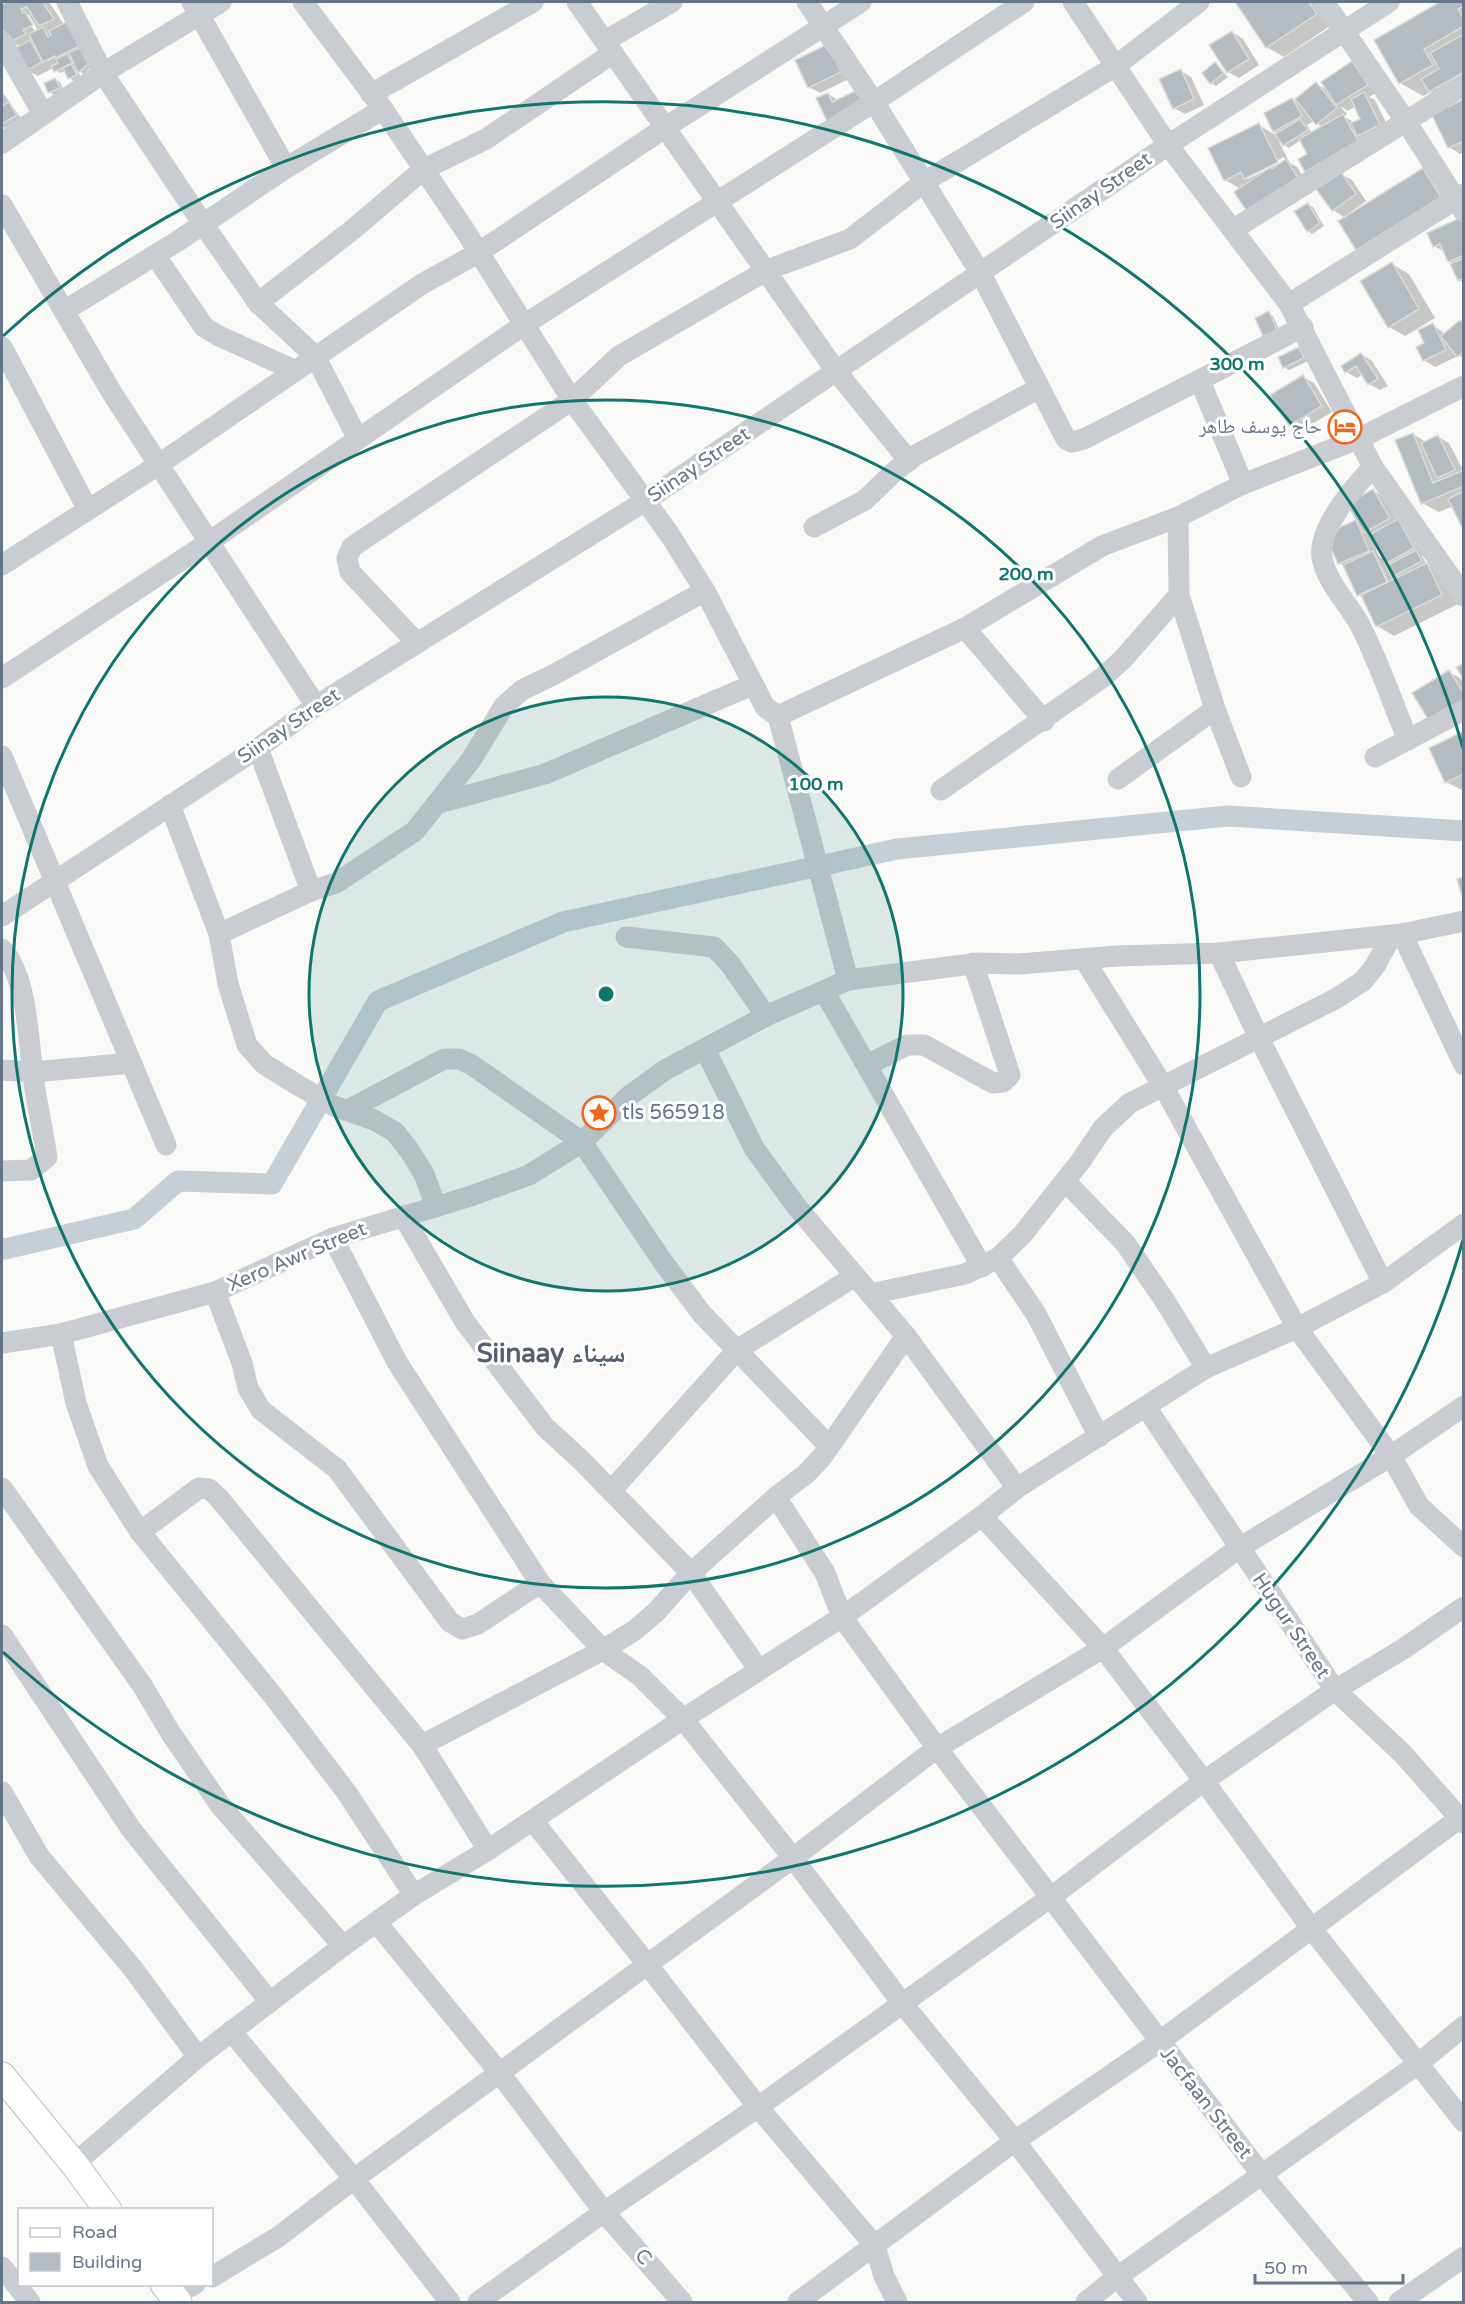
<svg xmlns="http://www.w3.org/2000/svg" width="1465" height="2304" font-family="'Varela Round','Noto Naskh Arabic',sans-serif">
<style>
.shadow{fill:#0003;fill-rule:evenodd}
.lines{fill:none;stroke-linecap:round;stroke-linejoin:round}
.canal{stroke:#c5cfd5;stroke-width:21}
.building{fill:#b4bbc1;stroke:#dbdbd9;stroke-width:1.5}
.major-casing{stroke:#bcbfc4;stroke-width:29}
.minor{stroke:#c9ccd0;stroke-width:21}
.major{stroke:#fff;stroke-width:27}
.ring{fill:none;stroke:#0f766e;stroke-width:3}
.labels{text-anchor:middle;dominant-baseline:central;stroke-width:6;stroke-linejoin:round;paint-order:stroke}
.street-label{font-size:20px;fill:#66768a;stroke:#fff}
.poi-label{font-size:20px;fill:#66768a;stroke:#fff;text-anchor:end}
.district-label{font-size:26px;font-weight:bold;fill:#54606f;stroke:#fff}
.centre{fill:#0f766e;stroke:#fff;stroke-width:3}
.ring-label{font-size:18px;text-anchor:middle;font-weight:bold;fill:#0f766e;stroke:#fff;stroke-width:6;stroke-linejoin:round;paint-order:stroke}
</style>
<rect width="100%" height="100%" fill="#f9f9f7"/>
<g class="shadow">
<path d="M10,2h39l43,65 -5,3 1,2 -4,2 -6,-3 3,7 -7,3 -5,-3 -3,-7 -6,2 -7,-5 -15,8 -11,-6 -6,-23 -11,-6 -8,-17v-18zM25,15h4l9,15 -3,2zM62,53l-14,8v-3z"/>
<polygon points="1237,2 1318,2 1333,24 1284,57 1267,47"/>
<polygon points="1443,2 1464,2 1464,91 1446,101 1431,92 1423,96 1400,83 1376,41"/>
<polygon points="1232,32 1243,39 1259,65 1239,78 1228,72"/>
<polygon points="828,46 851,78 820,93 809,87"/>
<path d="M1352,63l26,29 -9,5 6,3 15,31 -73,46 -11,-6 3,-17 -8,-14 -12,8 -10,-6 11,21 7,4 11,17 -67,5 -16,-9 34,-55 18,11 -11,-22 26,-14 3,1 21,-17 13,7zM1340,106l8,5 8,-5 6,14 -8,2 -10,-5 3,-3zM1314,121l9,7 -11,6 -5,-9zM1284,157l1,3 -37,19 -2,-3z"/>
<polygon points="1215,64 1228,77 1216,86 1211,83"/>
<polygon points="1181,71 1191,77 1204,105 1185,114 1174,108"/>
<polygon points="55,80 60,82 64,91 54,95 49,92"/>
<polygon points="2,92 21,118 5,128 2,126"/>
<polygon points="828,94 838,100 840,128"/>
<polygon points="1464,101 1464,152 1460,154 1449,147"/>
<polygon points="1341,174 1352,180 1366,201 1344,217 1333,210"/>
<polygon points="1308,204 1313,207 1324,226 1312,234 1308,231"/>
<polygon points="1464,220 1464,283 1459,280 1454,264 1449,261 1445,252 1434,246"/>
<polygon points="1392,264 1409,274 1435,318 1405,336 1389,327"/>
<polygon points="1268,313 1273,316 1281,333 1269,338"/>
<polygon points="1460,322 1464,324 1464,358 1454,353 1456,357 1435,367 1424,360 1426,343 1433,325 1445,334"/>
<polygon points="1299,348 1304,351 1308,361 1289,370 1284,367"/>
<polygon points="1361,354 1372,361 1388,386 1380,390 1369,384 1363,374 1357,378 1346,372"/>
<polygon points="1303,377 1314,383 1332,412 1301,431 1290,425"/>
<polygon points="1413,434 1426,442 1438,437 1449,443 1464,472 1464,526 1454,506 1439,512 1422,503"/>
<path d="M1373,490l10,7 15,24 26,33 -2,2 4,8 17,10 15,30 -64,32 -17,-10 -13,-28 -6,-3 -13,-29 -6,-3 -12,-28 31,-14zM1370,535l5,3 13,24 5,3 -6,2 -4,-8 -4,-3zM1375,560h3l13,28 -2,1z"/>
<polygon points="1449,672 1460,678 1464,684 1464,717"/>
<polygon points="1464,733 1464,791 1446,782"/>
</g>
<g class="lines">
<polyline class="canal" points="2,1248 5,1249 134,1219 178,1181 272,1184 378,1001 563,922 897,849 1228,816 1464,831"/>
</g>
<g class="building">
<polygon points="7,2 43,2 54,19 39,26 27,7 21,9 23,13 25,12 33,25 23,30 26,34 9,42 2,28 2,4"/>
<polygon points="1235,2 1309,2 1317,14 1266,48"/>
<polygon points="1440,2 1464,2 1464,6 1458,9 1464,20 1464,26 1424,49 1433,65 1399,84 1374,40"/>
<polygon points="66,22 79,46 56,58 55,56 43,62 29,34 43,27 48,37 51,35 49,31"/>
<polygon points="1232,31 1249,59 1227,73 1209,45"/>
<polygon points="1464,34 1464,72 1429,92 1421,79 1439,69 1430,53"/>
<polygon points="30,40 42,62 26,71 14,49"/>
<polygon points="828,44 841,72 808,88 795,60"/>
<polygon points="80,48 88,64 78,73 69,53"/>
<polygon points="67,54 72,63 54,72 51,66 58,63 56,59"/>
<polygon points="1352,61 1368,85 1336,105 1321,82"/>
<polygon points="1215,62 1224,73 1210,84 1202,73"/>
<polygon points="71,64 77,75 68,79 63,68"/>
<polygon points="1181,69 1194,99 1173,109 1159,79"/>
<polygon points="55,78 60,88 48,93 44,83"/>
<polygon points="1316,82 1337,108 1316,125 1295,99"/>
<polygon points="860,89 867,105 828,123 816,98 828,93 832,102"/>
<polygon points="1364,92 1380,125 1357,136 1351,123 1360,119 1351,99"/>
<polygon points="1292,98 1302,116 1273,132 1264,113"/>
<polygon points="1464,99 1464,141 1448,148 1432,115"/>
<polygon points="9,102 17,115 2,124 2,106"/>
<polygon points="1343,114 1358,141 1305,172 1298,159 1307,154 1299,139"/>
<polygon points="1300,119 1308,130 1283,146 1275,134"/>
<polygon points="1259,123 1278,162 1244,179 1241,172 1224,181 1208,148"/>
<polygon points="1286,159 1298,178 1248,213 1234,192 1271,167 1272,169"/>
<polygon points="1423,168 1441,197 1356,250 1338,221"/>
<polygon points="1341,172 1356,194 1332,211 1316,189"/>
<polygon points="1308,203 1320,223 1307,232 1294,211"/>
<polygon points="1462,217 1464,221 1464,255 1448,262 1440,244 1433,247 1427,233"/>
<polygon points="1464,258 1464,278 1458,281 1450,264"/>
<polygon points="1392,262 1419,309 1388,328 1360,281"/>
<polygon points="1269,311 1277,330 1263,336 1255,318"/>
<polygon points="1460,320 1464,325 1464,351 1457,357 1441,336"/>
<polygon points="1433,323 1446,350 1423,361 1416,347 1424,343 1418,330"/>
<polygon points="1299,347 1304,358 1283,368 1278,357"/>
<polygon points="1361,353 1378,379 1368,385 1356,366 1345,373 1341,366"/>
<polygon points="1303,375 1322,406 1289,426 1270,395"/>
<polygon points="1413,433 1433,483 1464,470 1464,486 1421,504 1395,440"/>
<polygon points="1438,435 1455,470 1437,478 1421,443"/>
<polygon points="1373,489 1390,518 1364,533 1347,504"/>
<polygon points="1464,491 1464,527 1462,527 1448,499"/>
<polygon points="1398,519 1414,548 1387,563 1371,534"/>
<polygon points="1356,520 1369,551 1338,564 1325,534"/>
<polygon points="1416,550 1422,561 1392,577 1386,566"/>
<polygon points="1373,551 1387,582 1357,596 1343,565"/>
<polygon points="1427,563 1442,595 1376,627 1361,595"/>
<polygon points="1464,663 1464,680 1456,667"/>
<polygon points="1449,670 1464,694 1464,705 1431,724 1412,693"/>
<polygon points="1464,731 1464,774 1445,783 1429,748"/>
<polygon points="1464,877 1464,903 1457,879"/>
</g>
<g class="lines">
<g class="major-casing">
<g id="major">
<polyline points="2,2076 74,2164 108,2210"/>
<polyline points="164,2284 178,2302"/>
</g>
</g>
<g class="minor">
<polyline points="67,2 103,73 203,224 258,303 315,356 358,439"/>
<polyline points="192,2 286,168"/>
<polyline points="303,2 383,109 464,229 572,400 670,535 705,591 765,707 778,716 965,628 1102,546 1178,517 1243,484 1358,439 1464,386"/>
<polyline points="577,2 836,371 909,461"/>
<polyline points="807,2 874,102 981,274 1066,439 1072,442 1084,439 1303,327"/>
<polyline points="1073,2 1168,145 1289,304 1373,467 1464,596"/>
<polyline points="1324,2 1405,120 1464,212"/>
<polyline points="605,41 672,2"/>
<polyline points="2,42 43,114"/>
<polyline points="371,94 533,2"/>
<polyline points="2,143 103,73 221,2"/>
<polyline points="2,205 112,393 316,706"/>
<polyline points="1234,229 1464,85"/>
<polyline points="155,255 204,327 219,336 294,370"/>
<polyline points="258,303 351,231 424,169 486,139 613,53"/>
<polyline points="1289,304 1464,194"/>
<polyline points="64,311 178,241 286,168 383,109"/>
<polyline points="2,347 88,510"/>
<polyline points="1200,381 1243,484"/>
<path d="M1373,467c-19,20 -55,61 -51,90 4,25 26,46 38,68 19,37 32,77 48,115"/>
<polyline points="1178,517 1179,595 1215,709 1241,777"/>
<polyline points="814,527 865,500 895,471 916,455 1039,388"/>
<polyline points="2,565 158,465 422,284 478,253 666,127 861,2"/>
<polyline points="965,628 1044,721"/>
<polyline points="417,643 350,572 347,558 352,547 572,400 619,356 767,270 850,239 924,182 1114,67 1199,2"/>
<polyline points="2,678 209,542 525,324 874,102 1024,2"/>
<polyline points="778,716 848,980"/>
<polyline points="258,748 311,891"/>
<polyline points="2,756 166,1145"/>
<polyline points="1375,757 1464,710"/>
<polyline points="1118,779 1215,709"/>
<polyline points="941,790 1102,678 1123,659 1179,595"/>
<polyline points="436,804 545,774 752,685"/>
<polyline points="170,805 219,934 228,984 247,1045 264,1064 296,1084 334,1106 374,1120 395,1132 409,1150 424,1174 436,1207"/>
<polyline points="2,916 258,748 316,706 645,501 1168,145 1389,2"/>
<polyline points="219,934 311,891 336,883 415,831 471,760 504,706 522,690 555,674 705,591"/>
<polyline points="1402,934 1464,1065"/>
<polyline points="626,937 714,947 730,964 766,1016"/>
<path d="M2,949c27,30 26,95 32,134 4,25 9,49 13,74l-16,13 -29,1"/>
<polyline points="1219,953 1259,1038 1383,1283"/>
<polyline points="1084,959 1163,1086 1297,1328 1391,1456 1419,1506 1464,1547"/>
<polyline points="824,991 982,1267"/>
<polyline points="705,1049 754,1148 796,1206 906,1336 1017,1488"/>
<polyline points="867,1065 907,1045 924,1045 993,1083 1003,1082 1010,1075 973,963"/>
<polyline points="2,1070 33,1072 132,1063"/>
<polyline points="348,1110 444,1059 459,1059 472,1065 582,1142 663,1262 702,1314 829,1446"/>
<polyline points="1065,1181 1125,1243 1165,1301 1206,1368"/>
<polyline points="403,1216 465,1322 545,1427 582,1461 691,1573 759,1670"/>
<polyline points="333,1238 397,1362 540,1583 603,1650 640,1676 683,1719 793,1858 902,2003 1015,2141 1137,2302"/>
<polyline points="998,1258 1036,1314 1099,1437"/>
<polyline points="215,1292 242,1363 248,1388 261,1410 337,1469 450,1622 462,1629 478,1624 540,1583"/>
<polyline points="870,1294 965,1274 998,1258 1022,1235 1080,1162 1103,1128 1130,1103 1337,998 1363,981 1375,966 1392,935"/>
<polyline points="61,1334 76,1403 98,1466 140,1532 274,1697 347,1793 414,1895"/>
<polyline points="2,1343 61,1334 215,1292 333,1238 471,1196 529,1175 582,1142 629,1096 665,1070 766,1016 848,980 979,963 1019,964 1117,956 1219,953 1402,934 1464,921"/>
<polyline points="1146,1407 1335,1690 1402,1753 1464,1823"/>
<polyline points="2,1488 142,1685 170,1732 220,1805 343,1946"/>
<polyline points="611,1491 737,1350 855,1276"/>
<polyline points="776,1497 825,1573 842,1617 937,1748 1262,2175 1368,2302"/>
<polyline points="982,1516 1103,1648 1204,1781 1311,1928 1464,2122"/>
<polyline points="140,1532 199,1488 209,1489 218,1497 422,1745 488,1850"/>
<polyline points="2,1635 131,1829 270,2002"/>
<polyline points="422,1745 603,1650 635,1630 656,1612 691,1573 776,1497 806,1474 822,1457 906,1336"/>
<polyline points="2,1792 39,1856 134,1970 198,2057"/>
<polyline points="533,1821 647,1964 758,2107 875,2246 884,2276 897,2302"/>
<polyline points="377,1923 499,2072 604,2212 682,2302"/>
<polyline points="231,2031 354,2179 450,2302"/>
<polyline points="74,2164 198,2057 343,1946 414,1895 488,1850 683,1719 842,1617 982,1516 1017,1488 1206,1368 1297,1328 1383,1283 1464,1224"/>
<polyline points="2,2267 30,2302"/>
<polyline points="212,2277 278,2237 354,2179 793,1858 937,1748 1103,1648 1239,1548 1391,1456 1464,1406"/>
<polyline points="172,2296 195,2284"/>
<polyline points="478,2302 604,2212 758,2107 1051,1897 1204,1781 1335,1690 1403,1649 1464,1607"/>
<polyline points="798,2302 1015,2141 1159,2042 1464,1815"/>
<polyline points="1086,2302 1117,2277 1418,2064 1464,2026"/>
<polyline points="1399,2302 1464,2257"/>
</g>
<use href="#major" class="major"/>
</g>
<circle cx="606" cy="994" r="297" fill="#0f766e" fill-opacity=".12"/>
<g class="ring">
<circle cx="606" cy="994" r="297"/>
<circle cx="606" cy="994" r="594"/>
<path d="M1463 1240A892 892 0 0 1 3 1652M3 336A892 892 0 0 1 1463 748"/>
</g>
<defs>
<g id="hotel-ring" transform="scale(1.725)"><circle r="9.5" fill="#fff" stroke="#f2661e" stroke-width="1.5"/><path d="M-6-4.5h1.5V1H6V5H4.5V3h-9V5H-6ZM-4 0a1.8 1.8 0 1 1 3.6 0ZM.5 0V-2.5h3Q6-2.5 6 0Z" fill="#f2661e"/></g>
<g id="sight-ring" transform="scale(1.725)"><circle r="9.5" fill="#fff" stroke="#f2661e" stroke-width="1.5"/><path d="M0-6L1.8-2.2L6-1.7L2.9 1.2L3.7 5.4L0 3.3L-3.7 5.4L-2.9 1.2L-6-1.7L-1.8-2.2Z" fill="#f2661e"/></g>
</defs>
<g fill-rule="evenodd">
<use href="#hotel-ring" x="1345" y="427"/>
<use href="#sight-ring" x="599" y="1113"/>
</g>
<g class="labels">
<g class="street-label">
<text transform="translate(1101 191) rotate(-35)">Siinay Street</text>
<text transform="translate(699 465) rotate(-34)">Siinay Street</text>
<text transform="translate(289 726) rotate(-34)">Siinay Street</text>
<text transform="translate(297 1257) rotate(-23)">Xero Awr Street</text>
<text transform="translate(1291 1626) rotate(56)">Hugur Street</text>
<text transform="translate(1206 2103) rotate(52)">Jacfaan Street</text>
<text transform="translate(643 2257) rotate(49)">C</text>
</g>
<g class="poi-label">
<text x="1322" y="427">حاج يوسف طاهر</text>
<text x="622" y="1113" text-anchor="start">tls 565918</text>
</g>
<g class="district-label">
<text x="551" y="1353">Siinaay سيناء</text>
</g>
</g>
<circle cx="606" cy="994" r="9" class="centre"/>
<g class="ring-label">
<text x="1237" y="370">300 m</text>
<text x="1026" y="580">200 m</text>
<text x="816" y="790">100 m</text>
</g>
<rect width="1465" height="2304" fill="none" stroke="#66768a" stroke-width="6"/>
<rect x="18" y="2208" width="195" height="78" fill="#ffffff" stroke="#c2c8d0" stroke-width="1.5"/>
<rect x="30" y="2228" width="30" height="9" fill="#ffffff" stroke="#c2c8d0" stroke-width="1.5"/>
<text x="72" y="2238" font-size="18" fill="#66768a">Road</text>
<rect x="30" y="2253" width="30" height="18" fill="#b4bbc1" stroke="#c2c8d0" stroke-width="1.5"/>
<text x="72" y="2268" font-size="18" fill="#66768a">Building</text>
<path d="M1255 2274v9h148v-9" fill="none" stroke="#66768a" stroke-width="3"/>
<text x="1264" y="2274" font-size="18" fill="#66768a" stroke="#ffffff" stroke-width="4.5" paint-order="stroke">50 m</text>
</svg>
